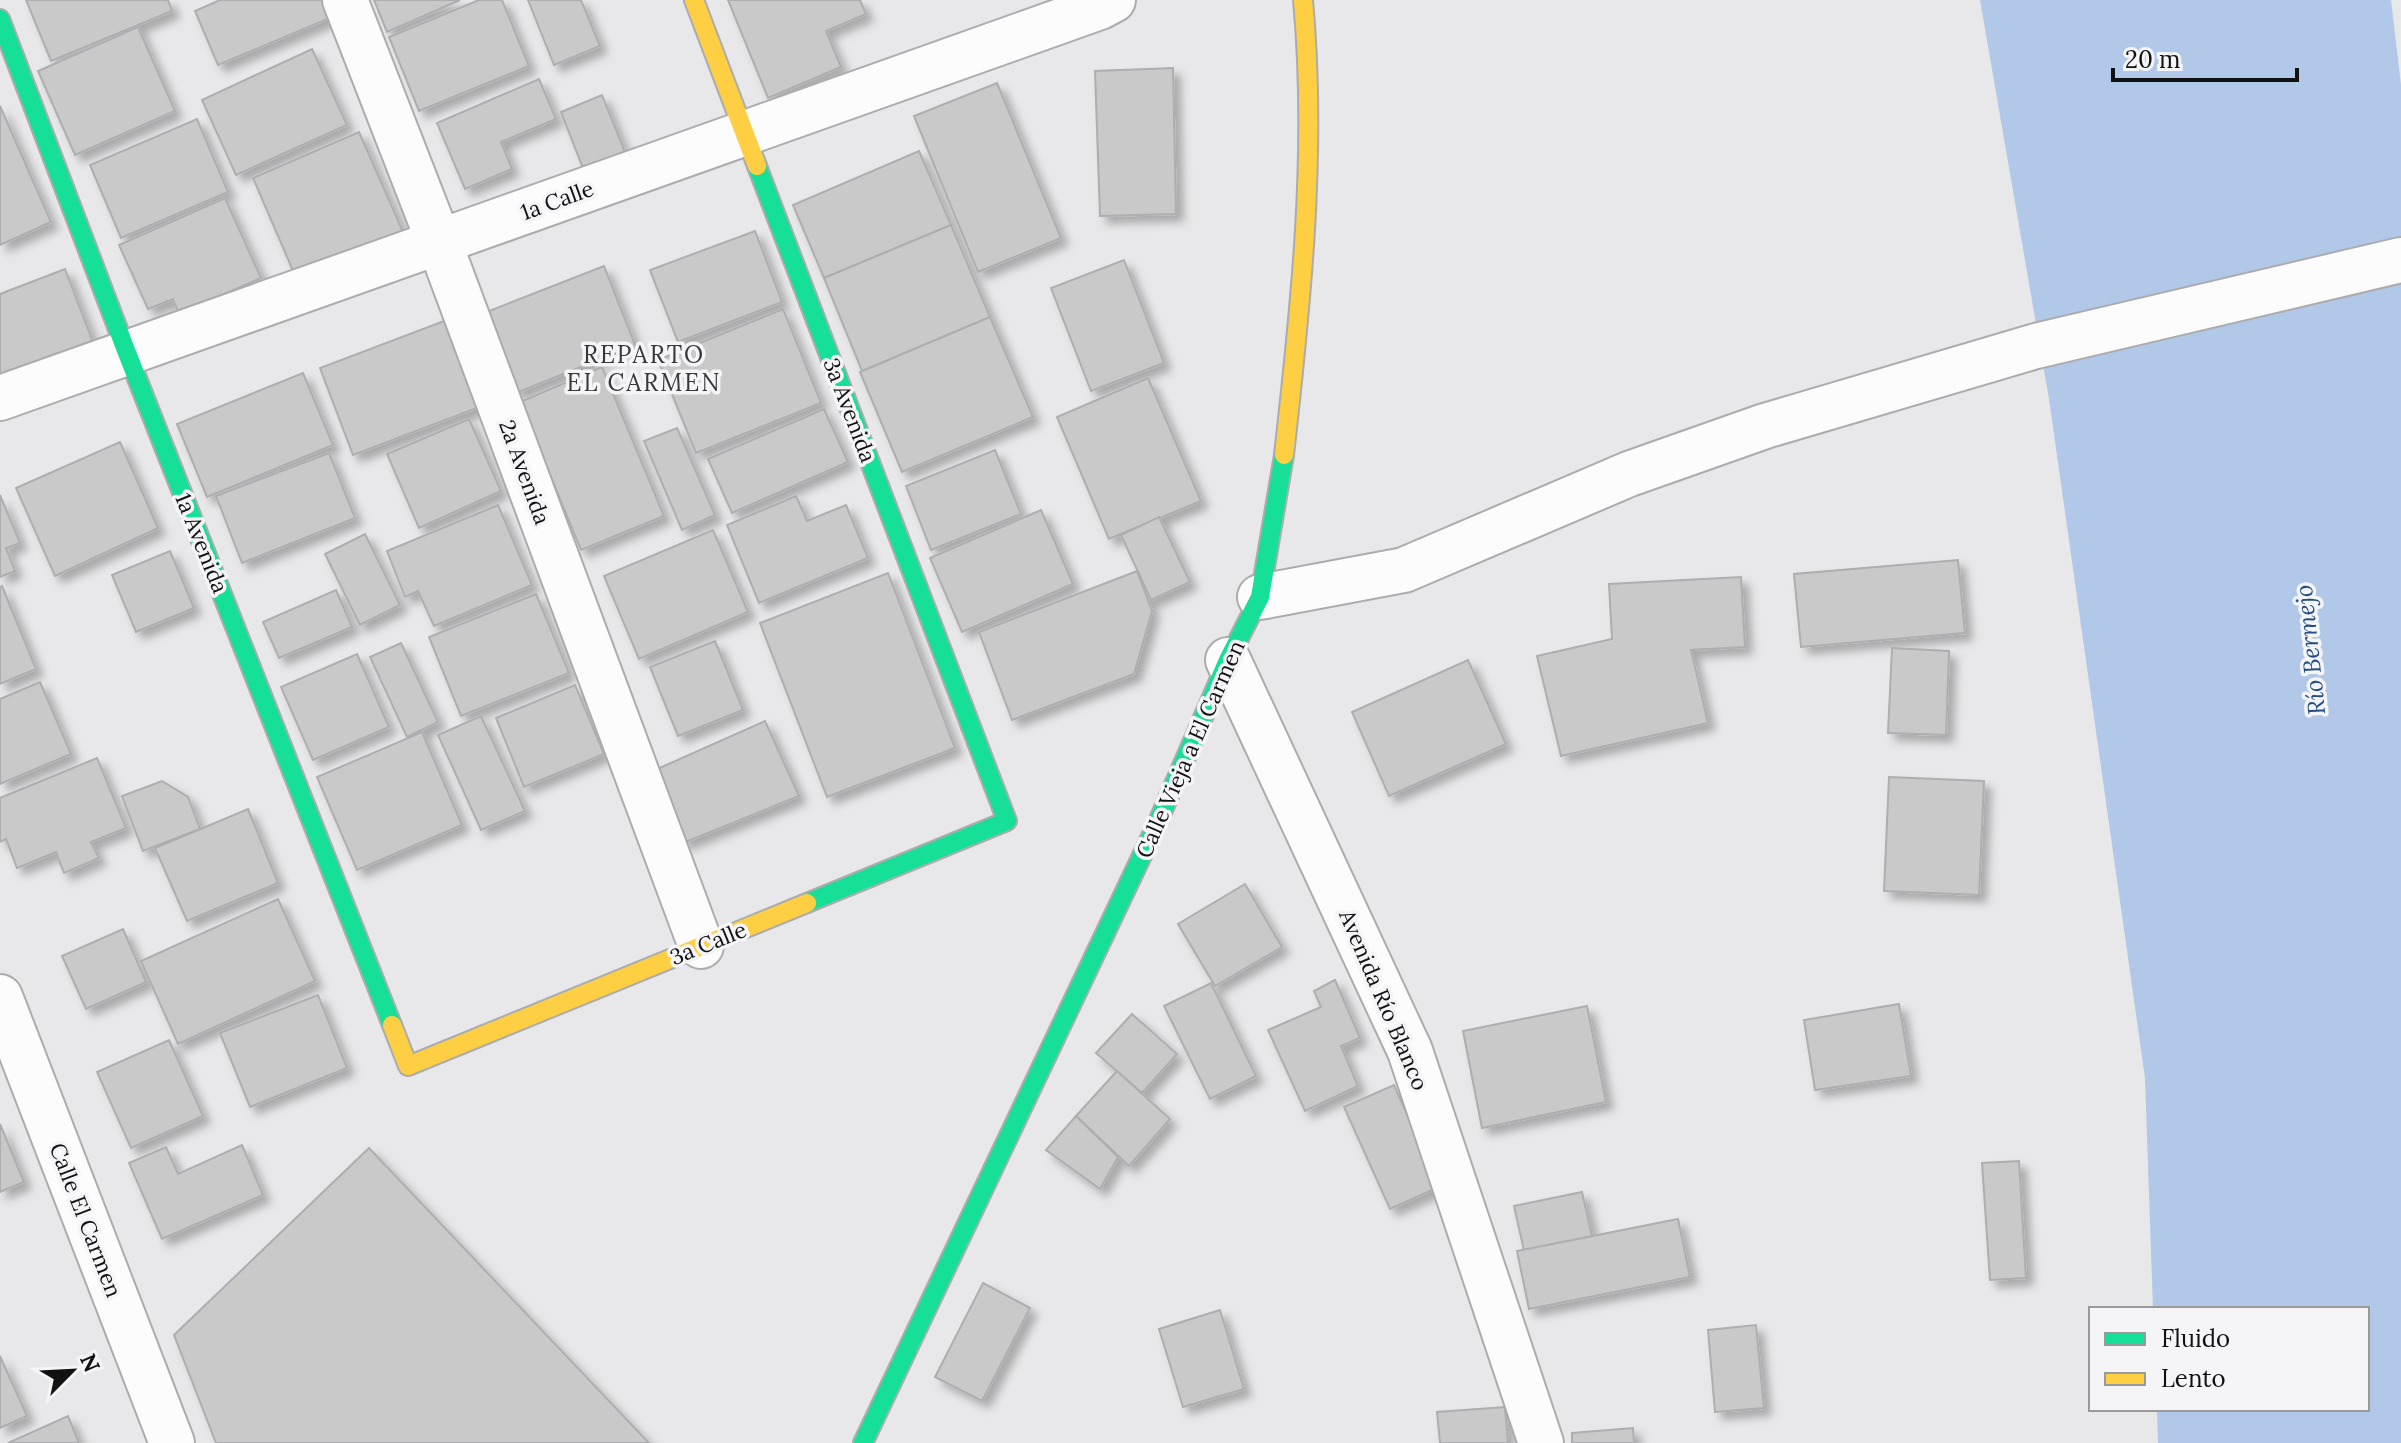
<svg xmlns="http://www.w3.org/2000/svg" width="2401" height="1443" font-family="Lora,serif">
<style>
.water{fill:#b1c8e8}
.building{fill:#c9c9ca;stroke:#aeadaf;stroke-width:2;filter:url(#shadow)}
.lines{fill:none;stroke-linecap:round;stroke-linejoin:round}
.street-casing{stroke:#acacae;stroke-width:48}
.fast-casing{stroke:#acacae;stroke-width:22}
.slow-casing{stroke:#acacae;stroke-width:22}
.street{stroke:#fcfcfc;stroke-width:44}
.fast{stroke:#16e098;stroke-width:18}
.slow{stroke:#ffcf43;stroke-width:18}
.labels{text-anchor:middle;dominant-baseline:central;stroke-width:7;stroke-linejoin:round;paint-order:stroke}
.street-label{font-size:22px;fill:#111112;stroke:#f5f5f8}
.neighbourhood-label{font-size:24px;letter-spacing:2px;fill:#38383b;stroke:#f5f5f8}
.water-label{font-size:24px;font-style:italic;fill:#234e84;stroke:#f5f5f8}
</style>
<defs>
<filter id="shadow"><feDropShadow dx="7" dy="7" stdDeviation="4" flood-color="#0004"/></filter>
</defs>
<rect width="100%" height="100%" fill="#e8e8ea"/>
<polygon class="water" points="1980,0 2391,0 2401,85 2401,1443 2158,1443 2157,1409 2367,1409 2367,1309 2153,1309 2145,1078 2049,399"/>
<g class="building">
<polygon points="26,0 168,0 172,11 51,61"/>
<polygon points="220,0 323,0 330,18 218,65 195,11"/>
<polygon points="374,0 460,0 387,32"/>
<polygon points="479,0 502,0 529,66 419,111 389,37"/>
<polygon points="528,0 581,0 600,46 554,65"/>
<polygon points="728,0 860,0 866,14 826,31 841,67 768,98"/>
<polygon points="138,27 175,111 75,155 38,71"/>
<polygon points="312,49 347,125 236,175 202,100"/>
<polygon points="1173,68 1176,214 1100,216 1095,71"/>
<polygon points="539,79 556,119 501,142 512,169 465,189 437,123"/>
<polygon points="997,83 1061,238 978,272 914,116"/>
<polygon points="602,95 630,165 588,181 561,112"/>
<polygon points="0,106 51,222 0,245"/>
<polygon points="197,119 228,192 121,238 90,165"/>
<polygon points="359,132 407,241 300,287 253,178"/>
<polygon points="919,151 951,225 824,278 793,205"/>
<polygon points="225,198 261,278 179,314 173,299 148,309 119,245"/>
<polygon points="951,225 990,317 862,371 824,278"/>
<polygon points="755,231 782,302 678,342 650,270"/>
<polygon points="1124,260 1164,363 1091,391 1051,288"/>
<polygon points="604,266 635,345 516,393 484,313"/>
<polygon points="65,269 99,358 0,396 0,294"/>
<polygon points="783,309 821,403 696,453 658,360"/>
<polygon points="990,317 1033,417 902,472 860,372"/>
<polygon points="444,321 477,408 353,455 320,368"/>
<polygon points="602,367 664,516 581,550 520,402"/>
<polygon points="303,373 333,445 207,497 177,424"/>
<polygon points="1148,378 1201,501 1109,539 1057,417"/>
<polygon points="824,409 848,462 732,513 708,459"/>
<polygon points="469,419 501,491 419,528 387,454"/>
<polygon points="677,428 715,515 682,530 644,441"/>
<polygon points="120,442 158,528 55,576 16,488"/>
<polygon points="995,450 1021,514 931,550 906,486"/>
<polygon points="329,453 355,518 242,563 216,496"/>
<polygon points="0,495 20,543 6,548 15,571 0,577"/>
<polygon points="796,496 807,521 846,505 868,558 759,603 727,525"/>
<polygon points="498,505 532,585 434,626 418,591 405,597 387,551"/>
<polygon points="1041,510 1073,584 962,632 930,558"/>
<polygon points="1159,517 1190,582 1151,600 1121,535"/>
<polygon points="713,530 748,612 639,659 604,576"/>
<polygon points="365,534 400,605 360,625 325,554"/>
<polygon points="170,551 194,608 136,632 112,575"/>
<polygon points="1958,560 1965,633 1801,647 1794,574"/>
<polygon points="1137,571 1152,611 1134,674 1012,720 979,632"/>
<polygon points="888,573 955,748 827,797 760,623"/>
<polygon points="1741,577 1745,647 1691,650 1708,723 1561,756 1537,656 1612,639 1609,584"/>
<polygon points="2,586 36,669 0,684 0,587"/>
<polygon points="336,590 352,627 279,658 263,622"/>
<polygon points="536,594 569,673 461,716 429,637"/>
<polygon points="715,641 743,710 678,736 650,667"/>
<polygon points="401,643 438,722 407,737 370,657"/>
<polygon points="1892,648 1949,651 1946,735 1888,733"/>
<polygon points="357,654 389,727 313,760 281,687"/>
<polygon points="1468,660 1506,744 1389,796 1352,712"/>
<polygon points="40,682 71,754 0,784 0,699"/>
<polygon points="575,685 604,754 524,787 496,718"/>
<polygon points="481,716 525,811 481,830 438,735"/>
<polygon points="765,721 799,796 683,843 655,770"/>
<polygon points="422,732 462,825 357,870 317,777"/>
<polygon points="97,758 126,828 91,842 99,858 64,873 56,852 17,868 6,839 0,842 0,798"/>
<polygon points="1889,777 1984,781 1979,895 1884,891"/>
<polygon points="162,781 188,797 200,829 143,851 122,796"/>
<polygon points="248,809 278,883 187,921 155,848"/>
<polygon points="1245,884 1282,947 1215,986 1178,924"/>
<polygon points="278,899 315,981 178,1044 141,961"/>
<polygon points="123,929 146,982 86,1009 62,956"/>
<polygon points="1335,980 1360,1038 1341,1046 1358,1086 1305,1111 1268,1030 1321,1007 1314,991"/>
<polygon points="1211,983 1256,1076 1210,1099 1164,1006"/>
<polygon points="318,995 347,1068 250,1107 220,1033"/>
<polygon points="1899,1004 1911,1076 1815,1090 1804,1020"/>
<polygon points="1587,1006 1606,1102 1482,1128 1463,1031"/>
<polygon points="1132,1014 1177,1054 1142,1093 1096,1053"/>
<polygon points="169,1040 203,1116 131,1148 97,1072"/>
<polygon points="1117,1071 1170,1119 1129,1166 1076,1116"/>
<polygon points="1394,1085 1439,1187 1390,1209 1344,1107"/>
<polygon points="1076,1116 1118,1157 1100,1189 1046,1150"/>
<polygon points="0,1124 24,1182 0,1192"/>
<polygon points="242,1145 263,1195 162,1239 129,1163 166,1147 178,1174"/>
<polygon points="369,1148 649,1443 216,1443 174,1335"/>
<polygon points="2019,1161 2026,1278 1990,1280 1982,1163"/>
<polygon points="1582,1192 1604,1289 1536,1304 1514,1206"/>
<polygon points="1678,1219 1690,1277 1529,1309 1517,1251"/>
<polygon points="983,1283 1030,1308 982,1401 935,1377"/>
<polygon points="1220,1310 1244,1389 1183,1407 1159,1329"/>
<polygon points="1756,1325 1764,1408 1715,1412 1708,1330"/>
<polygon points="0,1356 27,1416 0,1428"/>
<polygon points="1505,1407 1508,1443 1440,1443 1437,1412"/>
<polygon points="68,1416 79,1443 8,1443"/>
<polygon points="1633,1428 1634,1443 1572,1443 1572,1433"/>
</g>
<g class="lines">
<g class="street-casing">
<g id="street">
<polyline points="345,0 439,242 701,946"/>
<polyline points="0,398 1100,7 1113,0"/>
<polyline points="1260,597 1404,570 1629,474 1765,426 2036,346 2401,260"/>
<polyline points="1228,660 1410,1051 1541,1443"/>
<polyline points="0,997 172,1443"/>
</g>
</g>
<g class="fast-casing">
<g id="fast">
<polyline points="0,19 127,353 392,1025"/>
<polyline points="757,166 1007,821 807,903"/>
<polyline points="863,1443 1157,824 1228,660 1260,597 1284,455"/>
</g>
</g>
<g class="slow-casing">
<g id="slow">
<polyline points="694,0 757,166"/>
<path d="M1284,455c17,-151 33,-304 19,-455"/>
<polyline points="392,1025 408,1066 807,903"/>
</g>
</g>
<use href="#street" class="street"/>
<use href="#fast" class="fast"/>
<use href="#slow" class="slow"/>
</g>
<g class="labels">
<g class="street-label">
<text transform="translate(557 200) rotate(-20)">1a Calle</text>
<text transform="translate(850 410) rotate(69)">3a Avenida</text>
<text transform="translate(525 472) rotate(70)">2a Avenida</text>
<text transform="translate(202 543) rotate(68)">1a Avenida</text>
<text transform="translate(1190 749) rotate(-66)">Calle Vieja a El Carmen</text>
<text transform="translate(708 943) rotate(-22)">3a Calle</text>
<text transform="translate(1384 1000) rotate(67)">Avenida Río Blanco</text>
<text transform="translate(86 1220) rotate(69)">Calle El Carmen</text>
</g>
<g class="neighbourhood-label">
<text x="644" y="354">REPARTO<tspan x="644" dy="28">EL CARMEN</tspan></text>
</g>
<g class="water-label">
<text transform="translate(2310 650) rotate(-96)">Río Bermejo</text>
</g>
</g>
<rect x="2089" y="1307" width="280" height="104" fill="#f5f5f8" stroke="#9a9a9c" stroke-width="2"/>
<rect x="2105" y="1333" width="40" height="12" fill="#16e098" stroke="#9a9a9c" stroke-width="2"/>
<text x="2161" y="1347" font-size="24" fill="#111112">Fluido</text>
<rect x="2105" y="1373" width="40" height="12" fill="#ffcf43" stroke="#9a9a9c" stroke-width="2"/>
<text x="2161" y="1387" font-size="24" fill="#111112">Lento</text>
<g transform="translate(72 1371) rotate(66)" stroke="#f5f5f8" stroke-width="6" paint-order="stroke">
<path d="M0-6L14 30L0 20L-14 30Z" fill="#111112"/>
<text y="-12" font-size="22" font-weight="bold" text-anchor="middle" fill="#111112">N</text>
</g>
<path d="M2113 68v12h184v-12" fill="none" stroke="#111112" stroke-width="4"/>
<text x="2125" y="68" font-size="24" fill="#111112" stroke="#f5f5f8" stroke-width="6" paint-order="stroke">20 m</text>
</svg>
